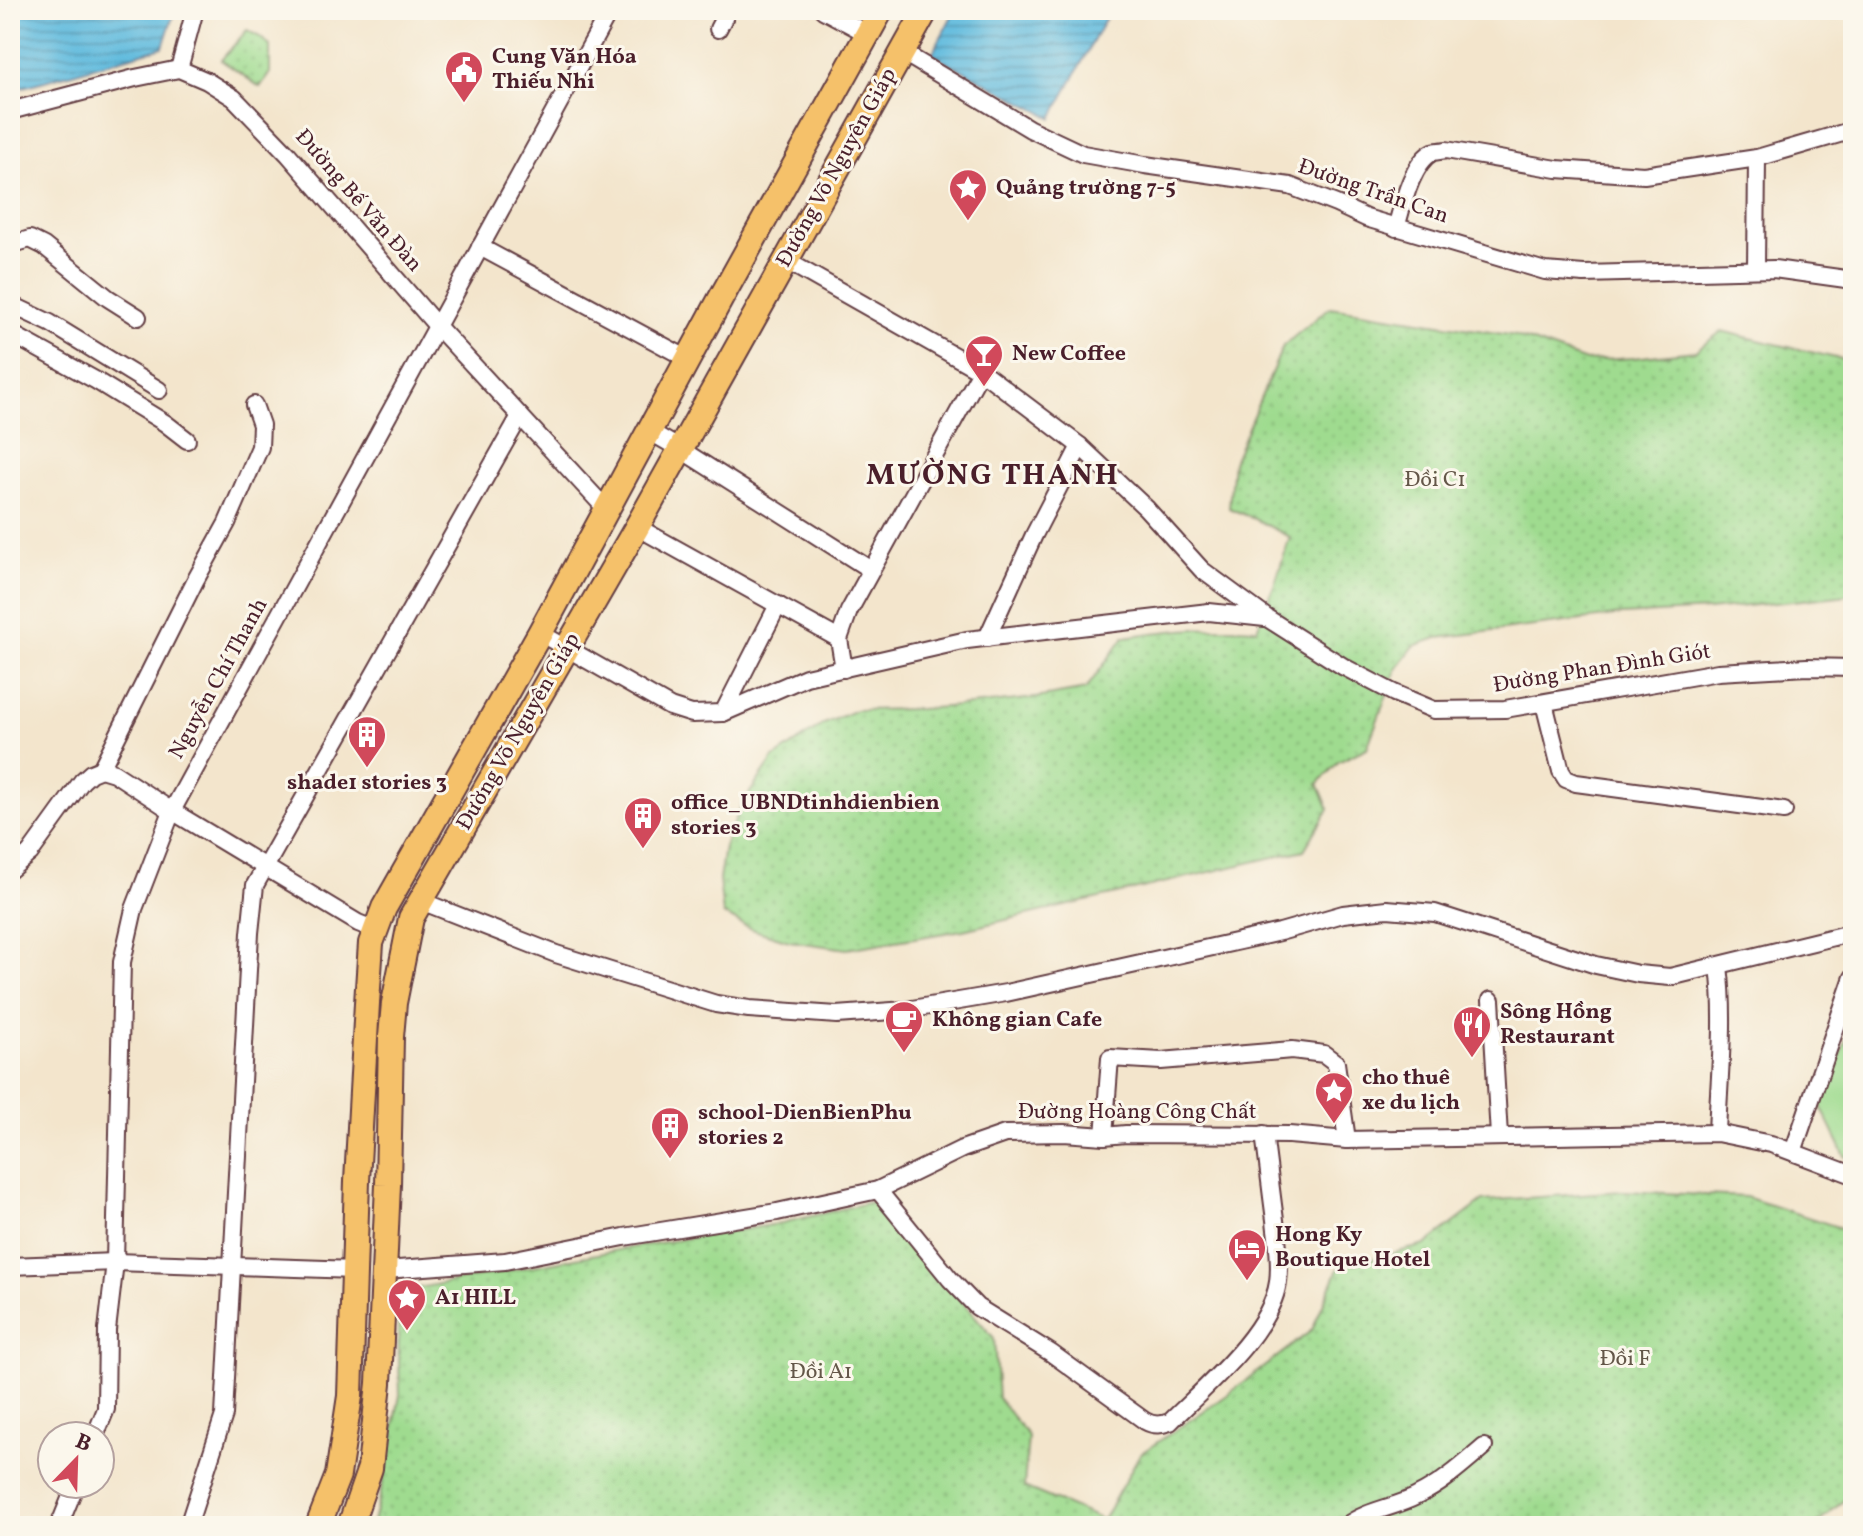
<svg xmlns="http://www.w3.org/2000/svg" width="1863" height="1536" font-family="Vollkorn,serif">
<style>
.grass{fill:#9fdb8f;stroke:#747d5d;stroke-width:2}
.park{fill:url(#park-dots);stroke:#747d5d;stroke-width:2}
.water{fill:url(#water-rules);stroke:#556d84;stroke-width:2}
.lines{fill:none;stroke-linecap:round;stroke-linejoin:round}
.minor-casing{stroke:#633d43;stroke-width:20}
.highway-casing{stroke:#633d43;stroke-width:28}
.minor{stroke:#fff;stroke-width:16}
.highway{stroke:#f5c16b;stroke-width:24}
.labels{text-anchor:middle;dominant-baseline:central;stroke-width:6;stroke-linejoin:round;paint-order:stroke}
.poi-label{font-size:22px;font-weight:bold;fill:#4a1f2b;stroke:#fbf7ec;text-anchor:start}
.street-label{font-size:22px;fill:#4a1f2b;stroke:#fbf7ec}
.park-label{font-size:22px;fill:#645749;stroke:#fbf7ec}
.district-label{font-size:30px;font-weight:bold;letter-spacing:2px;fill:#4a1f2b;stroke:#fbf7ec}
</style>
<defs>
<pattern id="park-dots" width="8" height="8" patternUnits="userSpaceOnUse" patternTransform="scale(2)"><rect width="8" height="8" fill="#9fdb8f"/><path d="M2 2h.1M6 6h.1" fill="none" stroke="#8abc7c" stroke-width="1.8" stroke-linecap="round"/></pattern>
<pattern id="water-rules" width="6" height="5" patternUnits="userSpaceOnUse" patternTransform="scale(2)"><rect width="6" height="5" fill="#60bbde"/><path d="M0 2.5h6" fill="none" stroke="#5197b4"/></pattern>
</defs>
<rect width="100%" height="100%" fill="#fbf7ec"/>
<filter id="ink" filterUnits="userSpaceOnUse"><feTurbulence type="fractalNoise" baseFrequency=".0125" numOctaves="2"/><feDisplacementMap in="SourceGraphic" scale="16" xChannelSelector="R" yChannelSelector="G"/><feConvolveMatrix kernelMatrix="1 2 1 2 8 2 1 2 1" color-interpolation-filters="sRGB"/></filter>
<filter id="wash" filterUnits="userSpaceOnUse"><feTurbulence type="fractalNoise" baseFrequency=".006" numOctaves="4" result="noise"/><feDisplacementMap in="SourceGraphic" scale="32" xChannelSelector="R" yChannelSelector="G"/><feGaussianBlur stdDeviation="1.8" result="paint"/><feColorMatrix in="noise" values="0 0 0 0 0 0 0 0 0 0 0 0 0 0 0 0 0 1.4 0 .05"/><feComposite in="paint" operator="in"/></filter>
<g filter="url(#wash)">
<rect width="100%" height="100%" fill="#f3e5cc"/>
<polygon class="grass" points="1853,1021 1853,1160 1845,1156 1821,1107"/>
<g class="park">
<polygon points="247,30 260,37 270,46 270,73 260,87 221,60"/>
<path d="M1330,307l186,29 70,25 47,-3 62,-7 27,-20c43,12 86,19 129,31l2,1v224l-5,8 -139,15 -87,5 -185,23 -23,8 -17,22 -30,80 -29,14 -20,22 11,25 -25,41 -341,80 -116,19 -58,-8 -38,-12 -28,-15 -4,-34 5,-33 18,-43 32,-46 50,-34 32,-14 64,-1 51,-4 65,-7 50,-9 38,-52c44,-7 88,-11 133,-8l19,-49 14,-43 -31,-16 -30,-13 4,-46 50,-116z"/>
<polygon points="1623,1191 1746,1197 1853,1232 1853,1492 1815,1526 372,1526 382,1487 400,1395 397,1292 634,1247 778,1224 875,1201 994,1338 998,1398 1028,1436 1024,1487 1103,1520 1140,1454 1226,1396 1312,1330 1339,1267 1425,1245 1483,1201"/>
</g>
<g class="water">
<polygon points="10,10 175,10 163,47 10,91"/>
<polygon points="955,10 1110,10 1052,118 932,54"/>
</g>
</g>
<g filter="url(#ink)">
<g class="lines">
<g class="minor-casing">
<g id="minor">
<polyline points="823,10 868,34"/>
<polyline points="718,29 728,10"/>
<polyline points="902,52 1030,129 1083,154 1145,165 1290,186 1336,204 1366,218 1545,271 1584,274 1774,269 1853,280"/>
<polyline points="179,69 195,10"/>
<polyline points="10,111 135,78 179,69 207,81 234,98 288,154 437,326 607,510"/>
<path d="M1396,228c6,-21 16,-66 37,-76 4,-1 9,-1 13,-2l111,19 87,6 113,-17 96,-28"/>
<polyline points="10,245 30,239 44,246 108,298 138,317"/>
<polyline points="480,247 688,359"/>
<polyline points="785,260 981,371 1080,446 1146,508 1202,570 1267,618 1344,667 1394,693 1434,710 1505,709 1718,672 1807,667 1853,668"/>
<polyline points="1756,269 1757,158"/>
<polyline points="10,304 50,323 159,390"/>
<polyline points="10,333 95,380 165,423 187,440"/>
<polyline points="649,431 680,449 871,570"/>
<polyline points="637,527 839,639"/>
<polyline points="540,633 670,707 692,714 723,713 806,677 967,640 1209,612 1265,618"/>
<polyline points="987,638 1034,535 1080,446"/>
<polyline points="844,669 839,639 849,611 981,371"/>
<polyline points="1544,703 1561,771 1566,779 1576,783 1784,811"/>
<polyline points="723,713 778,605"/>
<polyline points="101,769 195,581 227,523 260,447 261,425 254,405"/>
<polyline points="10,870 30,853 82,781 91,773 101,769 114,773 172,811 358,923 376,930"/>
<polyline points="421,901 556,954 716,1004 749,1009 837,1015 906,1010 1006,993 1280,932 1343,914 1387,909 1435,913 1596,965 1638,974 1670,977 1846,934 1853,935"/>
<polyline points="1491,1000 1499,1136"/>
<path d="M1717,1133c2,-56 9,-111 2,-167"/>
<polyline points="1104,1136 1110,1058 1161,1061 1292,1050 1324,1054 1336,1063 1347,1140"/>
<polyline points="1793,1152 1853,977"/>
<path d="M878,1190l72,89 27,28 74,46 94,68c9,5 16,4 25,1 35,-35 101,-90 108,-140 3,-21 -1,-41 -3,-62 -4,-29 -7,-57 -11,-86"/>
<polyline points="10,1266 115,1262 355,1270"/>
<polyline points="385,1270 505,1261 624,1237 777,1212 878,1190 962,1149 1005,1134 1064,1133 1104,1136 1126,1134 1289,1135 1347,1140 1717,1133 1771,1144 1853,1175"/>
<polyline points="95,1436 106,1409 107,1330 115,1262 122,962 134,909 172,811 610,10"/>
<polyline points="59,1526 76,1484"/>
<polyline points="188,1526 224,1415 250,933 255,885 520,416"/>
<path d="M1346,1526c21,-16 48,-18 71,-30 25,-12 46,-31 67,-49"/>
</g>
</g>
<g class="highway-casing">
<g id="highway">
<polyline points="318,1526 338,1475 350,1396 357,1181 367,1003 371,943 384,908 540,633 721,298 881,10"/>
<polyline points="350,1526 370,1468 379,1383 388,1185 391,1037 394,1003 411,918 637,527 926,10"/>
</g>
</g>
<use href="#minor" class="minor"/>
<use href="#highway" class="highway"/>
</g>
</g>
<defs>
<g id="civic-pin" transform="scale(2)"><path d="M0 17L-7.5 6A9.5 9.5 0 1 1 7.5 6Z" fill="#d1495b" stroke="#fbf7ec"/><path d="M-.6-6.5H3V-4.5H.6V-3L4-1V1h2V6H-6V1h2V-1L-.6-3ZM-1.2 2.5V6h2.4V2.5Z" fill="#fff"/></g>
<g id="sight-pin" transform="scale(2)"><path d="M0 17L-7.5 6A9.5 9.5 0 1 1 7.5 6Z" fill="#d1495b" stroke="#fbf7ec"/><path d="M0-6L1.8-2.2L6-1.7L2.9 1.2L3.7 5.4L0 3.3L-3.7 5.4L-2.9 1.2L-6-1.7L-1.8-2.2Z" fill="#fff"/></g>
<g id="bar-pin" transform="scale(2)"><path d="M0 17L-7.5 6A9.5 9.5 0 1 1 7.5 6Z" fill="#d1495b" stroke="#fbf7ec"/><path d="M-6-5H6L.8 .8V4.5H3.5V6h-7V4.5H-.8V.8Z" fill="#fff"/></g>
<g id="building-pin" transform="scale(2)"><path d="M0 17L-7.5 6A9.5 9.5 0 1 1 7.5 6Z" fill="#d1495b" stroke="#fbf7ec"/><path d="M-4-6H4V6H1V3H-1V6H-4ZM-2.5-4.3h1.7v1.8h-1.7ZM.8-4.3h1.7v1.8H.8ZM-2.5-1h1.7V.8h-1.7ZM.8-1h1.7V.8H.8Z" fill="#fff"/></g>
<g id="cafe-pin" transform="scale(2)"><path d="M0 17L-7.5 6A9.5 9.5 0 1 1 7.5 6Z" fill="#d1495b" stroke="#fbf7ec"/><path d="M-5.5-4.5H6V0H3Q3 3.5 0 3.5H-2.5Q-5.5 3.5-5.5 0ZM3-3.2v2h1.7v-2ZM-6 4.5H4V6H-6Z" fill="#fff"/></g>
<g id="restaurant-pin" transform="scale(2)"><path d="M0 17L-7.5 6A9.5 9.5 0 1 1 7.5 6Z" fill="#d1495b" stroke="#fbf7ec"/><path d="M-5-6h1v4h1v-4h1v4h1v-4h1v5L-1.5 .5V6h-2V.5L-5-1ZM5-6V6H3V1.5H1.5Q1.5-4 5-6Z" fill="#fff"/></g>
<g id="hotel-pin" transform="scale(2)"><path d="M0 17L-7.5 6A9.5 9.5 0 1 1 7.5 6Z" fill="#d1495b" stroke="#fbf7ec"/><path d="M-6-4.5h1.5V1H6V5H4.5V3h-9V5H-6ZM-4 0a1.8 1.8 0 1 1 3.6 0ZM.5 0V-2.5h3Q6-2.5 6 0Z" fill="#fff"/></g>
</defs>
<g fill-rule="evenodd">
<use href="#civic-pin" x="464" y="70"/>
<use href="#sight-pin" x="968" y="188"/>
<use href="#bar-pin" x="984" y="354"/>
<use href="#building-pin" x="367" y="735"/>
<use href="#building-pin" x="643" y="816"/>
<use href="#cafe-pin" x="904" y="1020"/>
<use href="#restaurant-pin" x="1472" y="1025"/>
<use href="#sight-pin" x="1334" y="1091"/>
<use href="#building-pin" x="670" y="1126"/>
<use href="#hotel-pin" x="1247" y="1248"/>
<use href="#sight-pin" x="407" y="1298"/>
</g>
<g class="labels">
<g class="poi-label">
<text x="492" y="57">Cung Văn Hóa<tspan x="492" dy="25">Thiếu Nhi</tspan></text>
<text x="996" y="188">Quảng trường 7-5</text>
<text x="1012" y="354">New Coffee</text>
<text x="367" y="783" text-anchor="middle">shade1 stories 3</text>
<text x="671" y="803">office_UBNDtinhdienbien<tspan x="671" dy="25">stories 3</tspan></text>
<text x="1500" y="1012">Sông Hồng<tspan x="1500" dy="25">Restaurant</tspan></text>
<text x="932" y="1020">Không gian Cafe</text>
<text x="1362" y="1078">cho thuê<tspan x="1362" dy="25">xe du lịch</tspan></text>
<text x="698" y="1113">school-DienBienPhu<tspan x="698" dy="25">stories 2</tspan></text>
<text x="1275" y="1235">Hong Ky<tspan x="1275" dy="25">Boutique Hotel</tspan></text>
<text x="435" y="1298">A1 HILL</text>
</g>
<g class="street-label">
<text transform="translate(837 168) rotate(-61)">Đường Võ Nguyên Giáp</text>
<text transform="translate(1373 192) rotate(19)">Đường Trần Can</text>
<text transform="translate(358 201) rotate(49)">Đường Bế Văn Đàn</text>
<text transform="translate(1602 669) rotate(-9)">Đường Phan Đình Giót</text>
<text transform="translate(219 679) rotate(-61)">Nguyễn Chí Thanh</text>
<text transform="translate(519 732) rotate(-60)">Đường Võ Nguyên Giáp</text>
<text x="1137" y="1112">Đường Hoàng Công Chất</text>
</g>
<g class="park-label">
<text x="1435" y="480">Đồi C1</text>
<text x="1625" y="1359">Đồi F</text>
<text x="821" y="1372">Đồi A1</text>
</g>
<g class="district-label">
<text x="993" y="476">MƯỜNG THANH</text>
</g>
</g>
<rect width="1863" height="1536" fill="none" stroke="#fbf7ec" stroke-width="40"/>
<g transform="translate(76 1460) rotate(23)"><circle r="38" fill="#fbf7ec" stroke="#b4a19f" stroke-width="2"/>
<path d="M0-6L14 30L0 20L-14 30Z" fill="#d1495b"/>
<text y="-12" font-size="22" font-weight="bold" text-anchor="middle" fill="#4a1f2b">B</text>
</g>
</svg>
